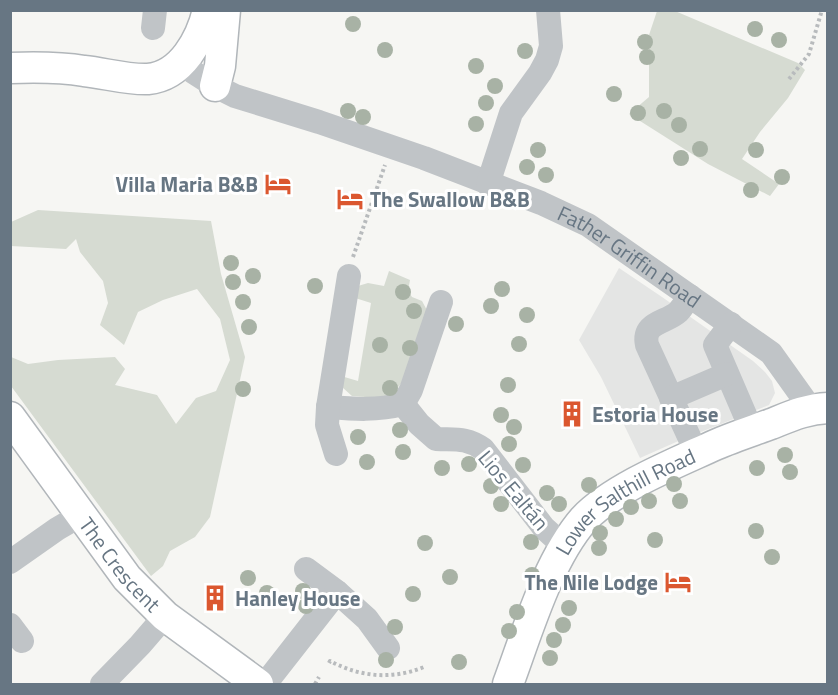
<svg xmlns="http://www.w3.org/2000/svg" width="838" height="695" font-family="'Titillium Web',sans-serif">
<style>
.built{fill:#e4e5e4}
.green{fill:#d6dbd2}
.lines{fill:none;stroke-linecap:round;stroke-linejoin:round}
.major-casing{stroke:#b1b6ba;stroke-width:33}
.path{stroke:#b8bbbd;stroke-width:4;stroke-dasharray:3 3;stroke-linecap:butt}
.minor{stroke:#c0c4c7;stroke-width:24}
.major{stroke:#fff;stroke-width:30}
.tree{fill:#a8b2a5}
.labels{text-anchor:middle;dominant-baseline:central;stroke-width:6;stroke-linejoin:round;paint-order:stroke}
.poi-label{font-size:21px;font-weight:bold;fill:#677683;stroke:#fff;text-anchor:start}
.street-label{font-size:21px;fill:#677683;stroke:#fff}
</style>
<rect width="100%" height="100%" fill="#f6f6f3"/>
<polygon class="built" points="619,268 662,297 753,361 765,372 772,381 775,393 769,405 683,439 640,458 601,377 579,340"/>
<g class="green">
<polygon points="657,11 675,11 798,63 805,70 788,98 760,132 742,159 779,184 770,196 708,164 629,114 649,97 649,35"/>
<polygon points="38,210 211,221 221,274 245,357 210,517 195,537 170,551 163,566 151,576 11,386 11,357 28,364 58,360 115,357 125,369 115,385 157,395 176,424 196,398 216,391 230,360 220,319 197,289 163,300 138,312 124,345 100,325 108,303 103,281 80,252 76,239 66,249 11,246 11,222"/>
<polygon points="389,271 410,280 408,291 412,297 422,301 429,314 402,383 390,395 377,398 352,396 342,387 341,376 358,381 371,303 352,297 358,286 368,283 384,286"/>
</g>
<g class="lines">
<g class="major-casing">
<g id="major">
<path d="M10,68c25,-1 50,-1 74,3 20,2 44,9 64,8 34,-3 53,-40 60,-69"/>
<polyline points="215,86 220,66 225,10"/>
<path id="s2" d="M10,417l117,161 38,38 93,68"/>
<path id="s3" d="M508,684c19,-51 40,-124 76,-165 29,-31 92,-56 131,-74 18,-8 37,-14 56,-21 20,-8 35,-15 57,-16"/>
</g>
</g>
<g class="path">
<polyline points="789,79 809,54 822,10"/>
<polyline points="353,257 385,165"/>
<path d="M329,663l1,-2c30,16 62,19 94,6"/>
<polyline points="315,684 319,677"/>
</g>
<g class="minor">
<polyline points="153,28 155,10"/>
<path id="s1" d="M184,59l9,13 22,14 20,10 84,26 105,36 117,45 47,22 183,128 40,56"/>
<polyline points="488,184 511,113 540,73 547,60 551,46 548,10"/>
<path d="M690,296c-4,5 -7,11 -12,16 -12,11 -36,10 -31,33l50,109"/>
<polyline points="731,324 715,345 752,431"/>
<polyline points="671,398 727,374"/>
<path d="M403,404l16,20 17,15c19,1 30,-2 47,10l61,79 21,19"/>
<path d="M328,407c25,2 49,4 75,-3l8,-14 30,-88"/>
<polyline points="336,454 327,425 328,407 349,276"/>
<polyline points="10,562 57,529 81,515"/>
<polyline points="306,569 337,592 367,619 388,648"/>
<polyline points="10,625 22,641"/>
<polyline points="102,684 140,645 165,616"/>
<polyline points="265,684 337,592"/>
</g>
<use href="#major" class="major"/>
</g>
<g class="tree">
<circle cx="353" cy="24" r="8"/>
<circle cx="755" cy="29" r="8"/>
<circle cx="779" cy="40" r="8"/>
<circle cx="645" cy="42" r="8"/>
<circle cx="385" cy="50" r="8"/>
<circle cx="525" cy="51" r="8"/>
<circle cx="647" cy="57" r="8"/>
<circle cx="476" cy="66" r="8"/>
<circle cx="495" cy="86" r="8"/>
<circle cx="614" cy="94" r="8"/>
<circle cx="486" cy="103" r="8"/>
<circle cx="348" cy="111" r="8"/>
<circle cx="664" cy="111" r="8"/>
<circle cx="638" cy="113" r="8"/>
<circle cx="363" cy="117" r="8"/>
<circle cx="476" cy="124" r="8"/>
<circle cx="679" cy="125" r="8"/>
<circle cx="700" cy="149" r="8"/>
<circle cx="538" cy="150" r="8"/>
<circle cx="756" cy="150" r="8"/>
<circle cx="681" cy="158" r="8"/>
<circle cx="527" cy="167" r="8"/>
<circle cx="546" cy="175" r="8"/>
<circle cx="782" cy="177" r="8"/>
<circle cx="751" cy="190" r="8"/>
<circle cx="231" cy="263" r="8"/>
<circle cx="253" cy="276" r="8"/>
<circle cx="233" cy="282" r="8"/>
<circle cx="315" cy="286" r="8"/>
<circle cx="502" cy="289" r="8"/>
<circle cx="403" cy="292" r="8"/>
<circle cx="243" cy="302" r="8"/>
<circle cx="491" cy="306" r="8"/>
<circle cx="414" cy="311" r="8"/>
<circle cx="527" cy="315" r="8"/>
<circle cx="456" cy="324" r="8"/>
<circle cx="249" cy="327" r="8"/>
<circle cx="519" cy="344" r="8"/>
<circle cx="380" cy="345" r="8"/>
<circle cx="410" cy="348" r="8"/>
<circle cx="508" cy="385" r="8"/>
<circle cx="390" cy="388" r="8"/>
<circle cx="243" cy="389" r="8"/>
<circle cx="501" cy="415" r="8"/>
<circle cx="514" cy="427" r="8"/>
<circle cx="400" cy="430" r="8"/>
<circle cx="358" cy="437" r="8"/>
<circle cx="509" cy="444" r="8"/>
<circle cx="403" cy="452" r="8"/>
<circle cx="785" cy="455" r="8"/>
<circle cx="367" cy="462" r="8"/>
<circle cx="469" cy="464" r="8"/>
<circle cx="523" cy="465" r="8"/>
<circle cx="442" cy="468" r="8"/>
<circle cx="757" cy="468" r="8"/>
<circle cx="790" cy="472" r="8"/>
<circle cx="674" cy="484" r="8"/>
<circle cx="589" cy="485" r="8"/>
<circle cx="491" cy="486" r="8"/>
<circle cx="547" cy="493" r="8"/>
<circle cx="649" cy="501" r="8"/>
<circle cx="680" cy="501" r="8"/>
<circle cx="501" cy="504" r="8"/>
<circle cx="559" cy="504" r="8"/>
<circle cx="631" cy="507" r="8"/>
<circle cx="616" cy="519" r="8"/>
<circle cx="756" cy="531" r="8"/>
<circle cx="600" cy="533" r="8"/>
<circle cx="655" cy="540" r="8"/>
<circle cx="531" cy="542" r="8"/>
<circle cx="425" cy="543" r="8"/>
<circle cx="599" cy="548" r="8"/>
<circle cx="772" cy="557" r="8"/>
<circle cx="532" cy="575" r="8"/>
<circle cx="450" cy="577" r="8"/>
<circle cx="248" cy="578" r="8"/>
<circle cx="303" cy="591" r="8"/>
<circle cx="267" cy="593" r="8"/>
<circle cx="413" cy="594" r="8"/>
<circle cx="306" cy="606" r="8"/>
<circle cx="569" cy="608" r="8"/>
<circle cx="517" cy="612" r="8"/>
<circle cx="563" cy="625" r="8"/>
<circle cx="395" cy="627" r="8"/>
<circle cx="509" cy="631" r="8"/>
<circle cx="554" cy="640" r="8"/>
<circle cx="550" cy="658" r="8"/>
<circle cx="386" cy="660" r="8"/>
<circle cx="459" cy="662" r="8"/>
</g>
<defs>
<g id="hotel-bare" transform="scale(2.07)"><path d="M-6-4.5h1.5V1H6V5H4.5V3h-9V5H-6ZM-4 0a1.8 1.8 0 1 1 3.6 0ZM.5 0V-2.5h3Q6-2.5 6 0Z" fill="#db572f" stroke="#fff" stroke-width="2.5" paint-order="stroke"/></g>
<g id="building-bare" transform="scale(2.07)"><path d="M-4-6H4V6H1V3H-1V6H-4ZM-2.5-4.3h1.7v1.8h-1.7ZM.8-4.3h1.7v1.8H.8ZM-2.5-1h1.7V.8h-1.7ZM.8-1h1.7V.8H.8Z" fill="#db572f" stroke="#fff" stroke-width="2.5" paint-order="stroke"/></g>
</defs>
<g fill-rule="evenodd">
<use href="#hotel-bare" x="278" y="184"/>
<use href="#hotel-bare" x="350" y="199"/>
<use href="#building-bare" x="572" y="414"/>
<use href="#hotel-bare" x="678" y="582"/>
<use href="#building-bare" x="215" y="598"/>
</g>
<g class="labels">
<g class="poi-label">
<text x="258" y="184" text-anchor="end">Villa Maria B&amp;B</text>
<text x="370" y="199">The Swallow B&amp;B</text>
<text x="592" y="414">Estoria House</text>
<text x="658" y="582" text-anchor="end">The Nile Lodge</text>
<text x="235" y="598">Hanley House</text>
</g>
<g class="street-label">
<text stroke="none"><textPath href="#s1" startOffset="492">Father Griffin Road</textPath></text>
<text transform="translate(514 490) rotate(50)">Lios Ealtán</text>
<text stroke="none"><textPath href="#s3" startOffset="226">Lower Salthill Road</textPath></text>
<text stroke="none"><textPath href="#s2" startOffset="184">The Crescent</textPath></text>
</g>
</g>
<rect width="838" height="695" fill="none" stroke="#677683" stroke-width="24"/>
</svg>
